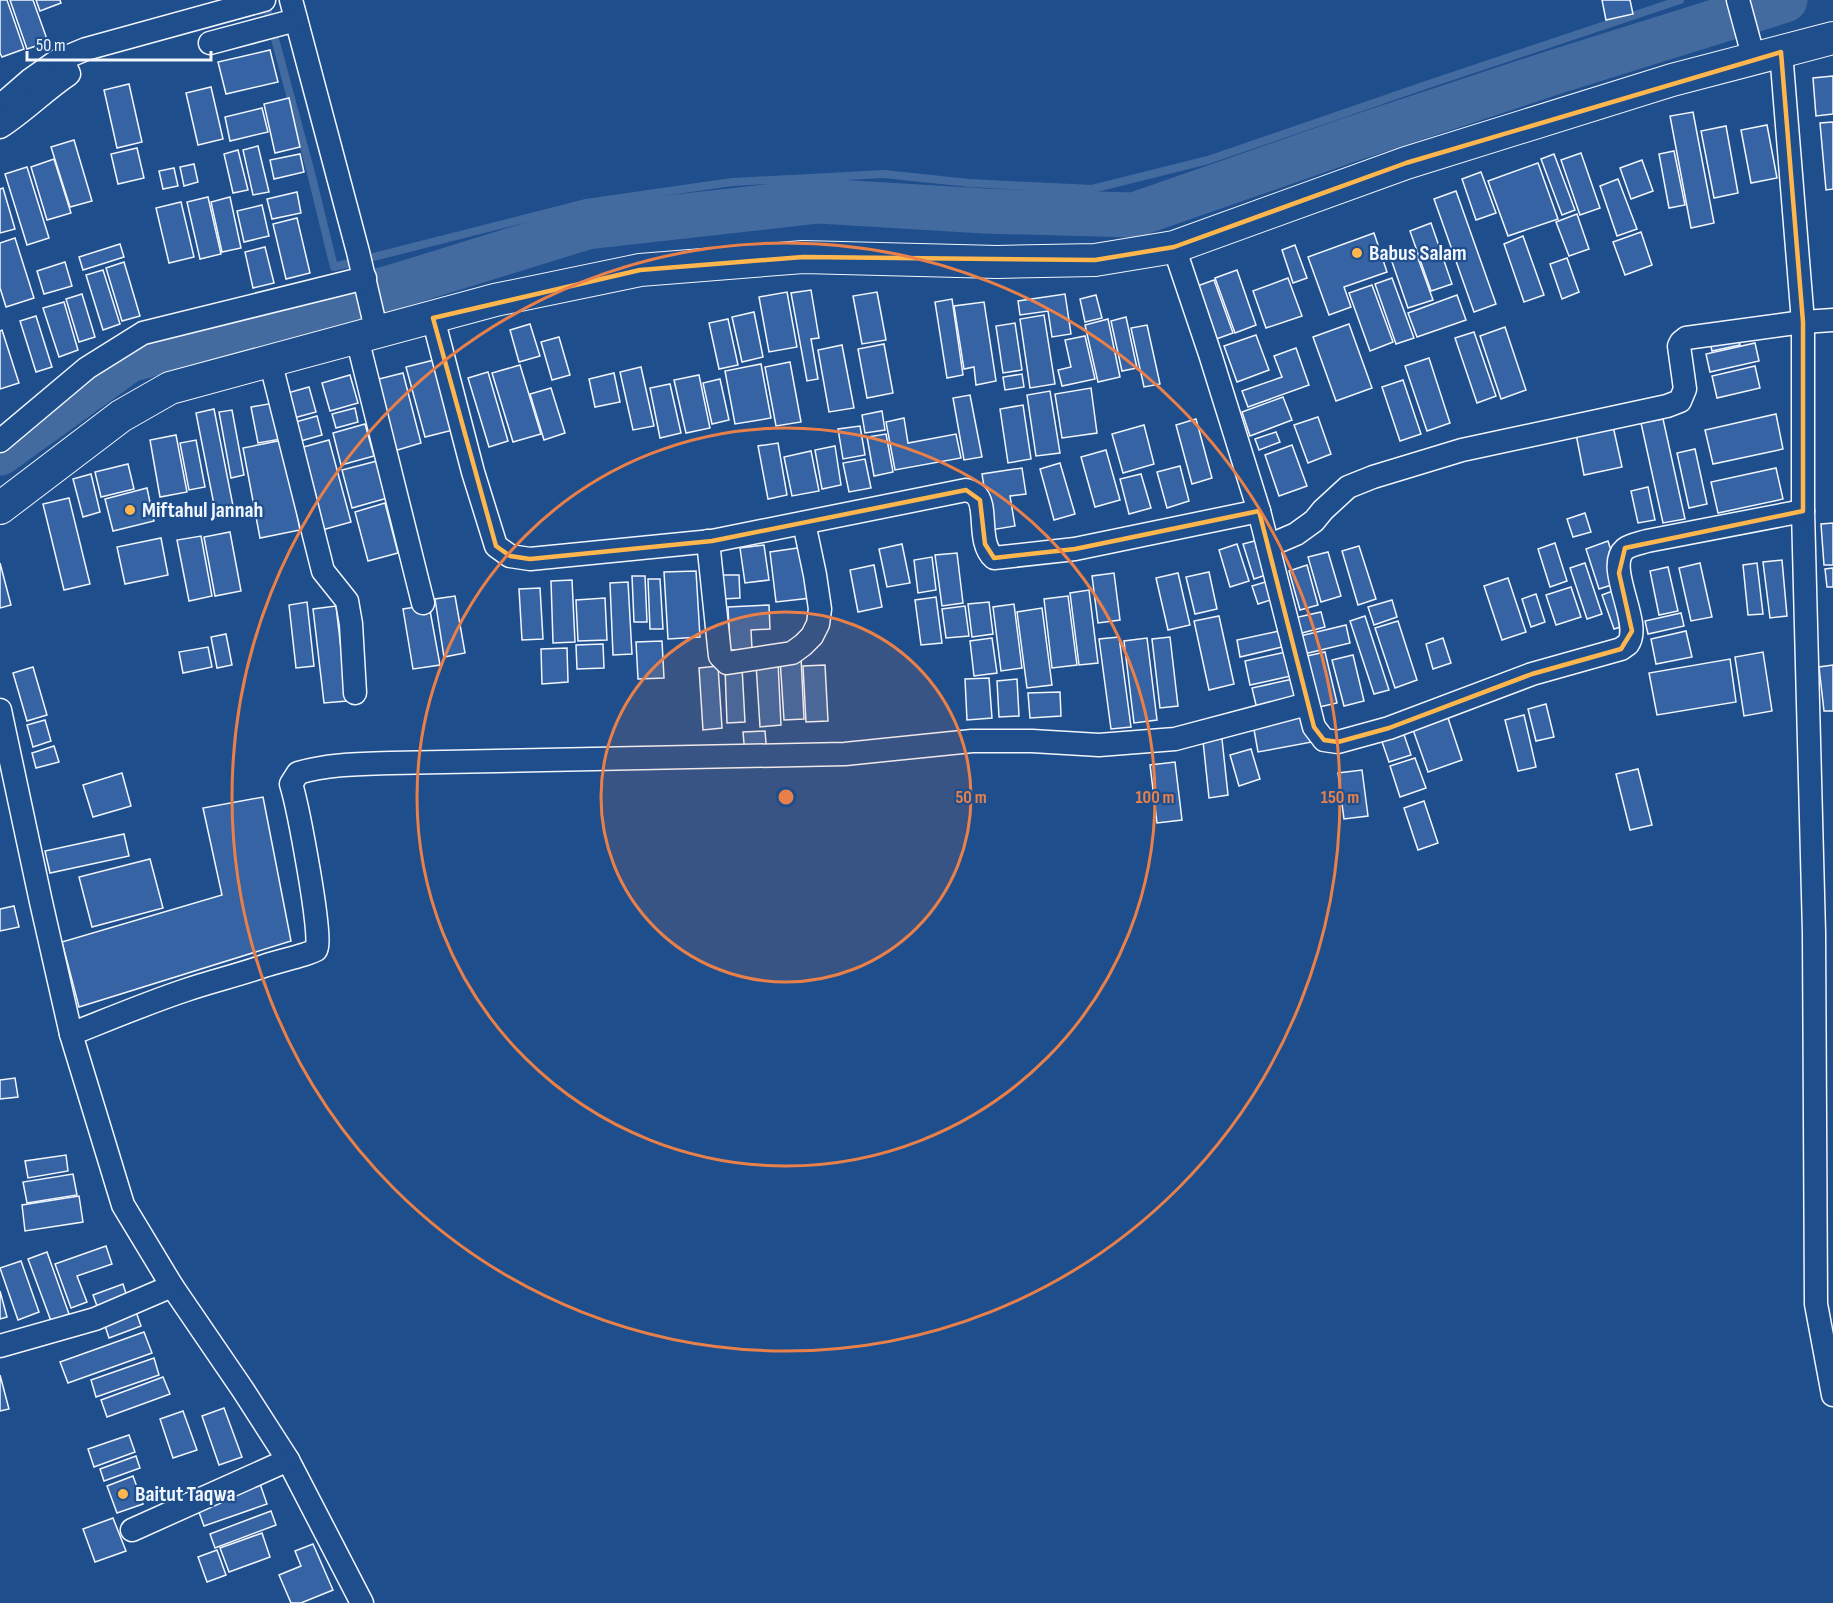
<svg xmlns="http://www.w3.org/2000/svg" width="1833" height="1603" font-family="'Sofia Sans Condensed',sans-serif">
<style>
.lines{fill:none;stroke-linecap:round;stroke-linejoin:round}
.stream{stroke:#446ba0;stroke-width:8}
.river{stroke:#446ba0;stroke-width:45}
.building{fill:#3563a3;stroke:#f2f6ff;stroke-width:1.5}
.street-casing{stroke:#f2f6ff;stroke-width:25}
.secondary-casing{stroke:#f2f6ff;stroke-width:34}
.street{stroke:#1f4e8c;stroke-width:22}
.secondary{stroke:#1f4e8c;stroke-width:32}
.marked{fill:none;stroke:#ffb74d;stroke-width:4.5;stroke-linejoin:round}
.ring{fill:none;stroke:#ea8049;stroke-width:3}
.poi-dot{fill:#ffb74d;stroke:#1f4e8c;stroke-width:2}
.labels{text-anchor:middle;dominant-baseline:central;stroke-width:4.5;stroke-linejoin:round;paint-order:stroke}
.poi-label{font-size:22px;font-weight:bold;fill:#f2f6ff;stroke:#1f4e8c;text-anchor:start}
.centre{fill:#ea8049;stroke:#1f4e8c;stroke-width:3}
.ring-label{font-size:18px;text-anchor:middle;font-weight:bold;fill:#ea8049;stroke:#1f4e8c;stroke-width:4.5;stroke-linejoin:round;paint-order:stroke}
</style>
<rect width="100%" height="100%" fill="#1f4e8c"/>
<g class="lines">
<polyline class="stream" points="259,11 267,9 311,173 334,267 586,203 732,182 884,174 969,183 1092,189 1208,160 1423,86 1680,0"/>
<polyline class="river" points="0,453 129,360 393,287 587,227 819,201 984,211 1134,215 1349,140 1558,71 1785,0"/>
</g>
<g class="building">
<polygon points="0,0 7,0 24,49 2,57 0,53"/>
<polygon points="10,0 33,0 48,42 27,49"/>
<polygon points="36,0 60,0 61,3 40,11"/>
<polygon points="1602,0 1630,0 1633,14 1606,20"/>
<polygon points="270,50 278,82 226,94 218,62"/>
<polygon points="1833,76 1833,114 1816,116 1813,78"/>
<polygon points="129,84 142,142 117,148 104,90"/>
<polygon points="211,87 223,139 198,145 186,93"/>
<polygon points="289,98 300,147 275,153 264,104"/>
<polygon points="262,108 268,132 230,141 225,117"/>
<polygon points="1693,112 1714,223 1691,228 1670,116"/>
<polygon points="1833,122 1833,189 1826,190 1820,123"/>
<polygon points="1767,125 1777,178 1751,183 1741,130"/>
<polygon points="1726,126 1738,193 1714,198 1701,131"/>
<polygon points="74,140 92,201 70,207 51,147"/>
<polygon points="258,146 269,192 253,195 243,150"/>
<polygon points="137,148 144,178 118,184 111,154"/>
<polygon points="238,150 248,190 233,193 224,154"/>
<polygon points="1674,151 1685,205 1669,208 1659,154"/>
<polygon points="1581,153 1600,208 1580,215 1561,160"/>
<polygon points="300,154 304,172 274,179 270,160"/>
<polygon points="1554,154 1575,210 1562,215 1541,159"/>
<polygon points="54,159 71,213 47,220 31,167"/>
<polygon points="1642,160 1653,191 1631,199 1620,168"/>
<polygon points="1538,163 1558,219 1508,236 1488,181"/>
<polygon points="194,164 198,182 184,186 180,167"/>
<polygon points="27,167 49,238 27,245 5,174"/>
<polygon points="174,168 178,186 163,189 159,171"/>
<polygon points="1481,172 1496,213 1476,220 1462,179"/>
<polygon points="1618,179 1637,229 1617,236 1600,186"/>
<polygon points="3,188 15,229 0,233 0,189"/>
<polygon points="1456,191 1496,304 1474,312 1434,199"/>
<polygon points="297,192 301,213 272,219 267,199"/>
<polygon points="208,197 221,254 200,259 187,202"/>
<polygon points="230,197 241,248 222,252 211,202"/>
<polygon points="181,202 194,257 169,263 156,208"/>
<polygon points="262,205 269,236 244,242 237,211"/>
<polygon points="1577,214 1589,249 1569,256 1556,222"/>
<polygon points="297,218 310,273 286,279 273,224"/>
<polygon points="1431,223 1452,284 1431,291 1410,231"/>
<polygon points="1641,232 1652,265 1625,275 1613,242"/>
<polygon points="1374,233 1387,272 1344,287 1351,307 1329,315 1308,257"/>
<polygon points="1523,236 1544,295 1524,302 1504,244"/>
<polygon points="15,238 34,298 6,307 0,288 0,243"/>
<polygon points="120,244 124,257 83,270 79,257"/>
<polygon points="1295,245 1307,278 1293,283 1282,250"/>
<polygon points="265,247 274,283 253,288 245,252"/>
<polygon points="1415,250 1433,300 1408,308 1391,259"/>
<polygon points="1567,258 1579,292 1562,299 1550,264"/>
<polygon points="65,262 72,286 44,294 37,271"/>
<polygon points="124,262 140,316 122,321 106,268"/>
<polygon points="103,270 120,324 103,330 86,275"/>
<polygon points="1237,270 1256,325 1235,333 1215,278"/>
<polygon points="1288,278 1302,316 1266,328 1253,291"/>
<polygon points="1392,278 1414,338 1396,344 1375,284"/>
<polygon points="1214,280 1233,333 1208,342 1189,289"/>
<polygon points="1372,285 1393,342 1370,351 1349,293"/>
<polygon points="811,290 819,338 811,339 818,379 807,381 791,293"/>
<polygon points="787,292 797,347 769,352 759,297"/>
<polygon points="877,292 886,340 862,344 853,296"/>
<polygon points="82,294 95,337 79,342 66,299"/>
<polygon points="1065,294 1071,334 1052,337 1048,311 1020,315 1018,301"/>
<polygon points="1096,295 1102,318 1085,322 1080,299"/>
<polygon points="1457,295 1466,320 1417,337 1408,313"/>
<polygon points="952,299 963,375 947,378 935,302"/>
<polygon points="64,302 78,350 59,357 43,308"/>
<polygon points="984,302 996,381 976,385 974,367 964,369 954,306"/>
<polygon points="754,312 763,357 742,362 732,317"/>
<polygon points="1044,315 1055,384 1030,388 1020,319"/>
<polygon points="36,316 52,367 36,372 20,321"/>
<polygon points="1126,317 1137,368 1122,371 1111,321"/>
<polygon points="728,319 738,365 719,369 709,323"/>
<polygon points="1108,319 1120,377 1098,382 1085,325"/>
<polygon points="1015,323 1022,370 1003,373 996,326"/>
<polygon points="530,324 540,356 519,362 510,330"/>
<polygon points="1349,324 1372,388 1336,401 1313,337"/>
<polygon points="1147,325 1160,384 1144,387 1131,328"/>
<polygon points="1505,327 1526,390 1501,399 1480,336"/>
<polygon points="2,330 19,383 0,389 0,331"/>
<polygon points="1474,332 1496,396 1477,403 1455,338"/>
<polygon points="1737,332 1740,345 1712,351 1709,338"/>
<polygon points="1256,335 1269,370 1237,382 1224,346"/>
<polygon points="1085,336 1095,379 1062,386 1058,370 1071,367 1065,340"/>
<polygon points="559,337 570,375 552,380 541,342"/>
<polygon points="1755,343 1759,361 1710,372 1706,354"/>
<polygon points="884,344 893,393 867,398 858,349"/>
<polygon points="842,345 854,408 829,412 818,350"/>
<polygon points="1296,348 1309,385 1248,407 1242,391 1282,377 1274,356"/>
<polygon points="1429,358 1450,423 1427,431 1405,366"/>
<polygon points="434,360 453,430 425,437 406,367"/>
<polygon points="790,362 801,422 776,426 765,367"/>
<polygon points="761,364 771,418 735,424 725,371"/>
<polygon points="520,365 541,434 513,442 492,373"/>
<polygon points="1755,366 1760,388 1717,398 1712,376"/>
<polygon points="641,367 654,426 633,430 620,372"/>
<polygon points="488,372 508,441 489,447 468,378"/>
<polygon points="403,373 421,443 394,451 375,380"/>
<polygon points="614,373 620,402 595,407 589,379"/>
<polygon points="1022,374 1024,387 1005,390 1003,377"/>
<polygon points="350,375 358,403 330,411 322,383"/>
<polygon points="699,375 710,428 686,433 674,380"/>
<polygon points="720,379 729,420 712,424 703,383"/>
<polygon points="1403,380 1421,434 1400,441 1382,387"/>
<polygon points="670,384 681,433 660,438 650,388"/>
<polygon points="309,387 316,412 290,419 284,394"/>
<polygon points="551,388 565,433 544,440 530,394"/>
<polygon points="1091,388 1097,433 1062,438 1055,394"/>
<polygon points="1050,391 1060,453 1036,456 1027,395"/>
<polygon points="970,395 982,457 964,460 953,398"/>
<polygon points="1283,397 1292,420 1250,436 1242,412"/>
<polygon points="274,403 281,439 258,443 251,407"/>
<polygon points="1023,405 1031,459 1008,463 1000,409"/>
<polygon points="355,408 358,422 336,428 332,414"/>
<polygon points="214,409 234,511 216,515 196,413"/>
<polygon points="232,410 244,475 231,478 219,412"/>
<polygon points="882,411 885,430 865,433 862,415"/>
<polygon points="1776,414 1783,449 1713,464 1705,430"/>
<polygon points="317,416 322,435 297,442 292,423"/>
<polygon points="1318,417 1331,454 1308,463 1294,425"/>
<polygon points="904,418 908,443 956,434 961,458 895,470 886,422"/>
<polygon points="1196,419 1212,478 1192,484 1176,425"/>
<polygon points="1663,419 1685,519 1663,523 1641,423"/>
<polygon points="365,424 374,456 341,465 333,433"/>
<polygon points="1144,425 1154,464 1123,473 1112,434"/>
<polygon points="860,426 865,455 843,459 838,429"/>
<polygon points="1613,426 1622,467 1584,475 1576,434"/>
<polygon points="1276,432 1280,442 1259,450 1255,439"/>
<polygon points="886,434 893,472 874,476 867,437"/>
<polygon points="176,435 187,492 160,497 150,440"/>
<polygon points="196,440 205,487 189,490 180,443"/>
<polygon points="283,440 300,530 260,538 243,448"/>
<polygon points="329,440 351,522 322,530 300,448"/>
<polygon points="778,443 787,495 768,499 758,446"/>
<polygon points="1292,445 1307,486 1279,496 1265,455"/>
<polygon points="835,446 841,485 822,489 815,450"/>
<polygon points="1695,449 1707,504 1689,508 1677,453"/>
<polygon points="1106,450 1120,500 1095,507 1081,457"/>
<polygon points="811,451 819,491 792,496 784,457"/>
<polygon points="865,459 871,488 849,492 843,463"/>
<polygon points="381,460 391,497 352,508 342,470"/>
<polygon points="1060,463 1075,514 1054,520 1040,469"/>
<polygon points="128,464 134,489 101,497 95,472"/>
<polygon points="1180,466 1189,501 1167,508 1157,472"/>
<polygon points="1022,468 1026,494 1010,496 1015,526 991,530 982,474"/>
<polygon points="1776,468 1783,499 1718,513 1711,482"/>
<polygon points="91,474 100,512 83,517 73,479"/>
<polygon points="1141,474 1151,508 1129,514 1120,479"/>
<polygon points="1648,487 1655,520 1638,523 1631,491"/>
<polygon points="147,488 154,521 113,531 105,499"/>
<polygon points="69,498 90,584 64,590 43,504"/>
<polygon points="385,503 398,553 368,561 355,512"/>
<polygon points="1585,513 1591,532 1573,537 1567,519"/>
<polygon points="1833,523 1833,565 1824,565 1821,524"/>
<polygon points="230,532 241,591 215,596 204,537"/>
<polygon points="201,536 212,596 189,601 177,540"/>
<polygon points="161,538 168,575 125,584 117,547"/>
<polygon points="1262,539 1272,573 1254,579 1243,544"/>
<polygon points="1608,541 1621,582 1599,589 1586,549"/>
<polygon points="1555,543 1567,581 1550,587 1538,549"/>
<polygon points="902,544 910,583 887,587 879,549"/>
<polygon points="1237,544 1249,581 1230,587 1219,550"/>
<polygon points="764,545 769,580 745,583 740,548"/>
<polygon points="1359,546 1376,599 1358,605 1342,551"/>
<polygon points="804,547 811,598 776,602 770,552"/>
<polygon points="1328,552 1341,596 1321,602 1308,557"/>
<polygon points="957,553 963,603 942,606 935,555"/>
<polygon points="932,557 936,590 918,593 914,560"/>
<polygon points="1782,560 1787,616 1770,618 1763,562"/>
<polygon points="0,563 11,605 0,608"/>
<polygon points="1585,563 1602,614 1587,619 1570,568"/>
<polygon points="1700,563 1712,617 1691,621 1679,568"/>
<polygon points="1757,563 1763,614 1748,615 1743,565"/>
<polygon points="874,565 882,607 858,612 850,570"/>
<polygon points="1307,565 1318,605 1300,610 1289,571"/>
<polygon points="1668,567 1678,611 1659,615 1650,571"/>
<polygon points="1833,568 1833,587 1827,587 1825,569"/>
<polygon points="696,571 700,637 668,639 664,572"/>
<polygon points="1209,572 1217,609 1195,614 1186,577"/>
<polygon points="1114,573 1120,620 1098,623 1092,576"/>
<polygon points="1178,573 1190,625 1168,630 1156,578"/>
<polygon points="722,575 739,575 740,598 723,599"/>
<polygon points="632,576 645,576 647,622 634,622"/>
<polygon points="1508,578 1526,632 1502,640 1484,586"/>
<polygon points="648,579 660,579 663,629 650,629"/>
<polygon points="572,580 575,642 553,643 551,581"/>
<polygon points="1272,580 1277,598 1258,604 1252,586"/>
<polygon points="628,582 632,654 613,655 610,583"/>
<polygon points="1571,587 1581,617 1556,625 1546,595"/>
<polygon points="540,588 543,639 522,640 519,589"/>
<polygon points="1618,589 1630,624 1614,629 1602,595"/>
<polygon points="1089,590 1098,663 1079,665 1070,593"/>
<polygon points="1536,594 1545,622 1531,627 1522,599"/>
<polygon points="455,596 465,653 444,657 435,599"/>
<polygon points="1068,596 1077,665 1052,668 1044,599"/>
<polygon points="936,597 942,643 921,645 915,600"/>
<polygon points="605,598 607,640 578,641 576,600"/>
<polygon points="1392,600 1397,617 1374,625 1368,607"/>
<polygon points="307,602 314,666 296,668 289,605"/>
<polygon points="989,602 993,634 972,637 968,604"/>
<polygon points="1014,604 1022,668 1001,671 993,607"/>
<polygon points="429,605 440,665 413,669 403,609"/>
<polygon points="769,605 770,629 751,630 752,649 730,650 728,607"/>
<polygon points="336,606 347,701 324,703 313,609"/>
<polygon points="965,606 969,636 946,638 942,609"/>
<polygon points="1042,608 1052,685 1027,688 1017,612"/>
<polygon points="1321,612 1325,627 1298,634 1294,618"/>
<polygon points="1681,613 1684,626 1648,634 1645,621"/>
<polygon points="1219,616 1234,684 1209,690 1194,621"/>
<polygon points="1365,616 1389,690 1374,694 1350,621"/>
<polygon points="1398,621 1417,680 1395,688 1375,628"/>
<polygon points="1346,625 1350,643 1304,654 1300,636"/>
<polygon points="1279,631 1282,647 1240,657 1237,640"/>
<polygon points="1686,631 1692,657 1656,664 1651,639"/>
<polygon points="226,634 232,665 217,668 211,637"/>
<polygon points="1119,637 1131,727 1111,729 1099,639"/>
<polygon points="1170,637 1178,706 1160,708 1152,639"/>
<polygon points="992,638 997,673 974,676 970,641"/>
<polygon points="1147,638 1157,720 1134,723 1124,641"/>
<polygon points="1443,638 1451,663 1433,669 1426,644"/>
<polygon points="662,641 664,678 638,679 636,642"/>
<polygon points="603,644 604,668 577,669 576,645"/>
<polygon points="208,647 212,667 183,673 179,652"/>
<polygon points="567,648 568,682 542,684 541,649"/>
<polygon points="1286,652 1291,676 1250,685 1245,661"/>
<polygon points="1325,652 1337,703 1319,707 1307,656"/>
<polygon points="1763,652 1772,711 1744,716 1735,657"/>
<polygon points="1353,655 1364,701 1344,706 1332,660"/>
<polygon points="801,657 804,719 784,720 780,659"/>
<polygon points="1730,659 1736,702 1657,715 1649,673"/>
<polygon points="778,662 781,725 760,727 756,664"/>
<polygon points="825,665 828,721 806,722 803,666"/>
<polygon points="1833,665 1833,711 1824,711 1819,667"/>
<polygon points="718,666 722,728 703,730 699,668"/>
<polygon points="33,667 47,715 27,721 13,673"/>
<polygon points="742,667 745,722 727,723 725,668"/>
<polygon points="989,678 992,718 967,720 965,679"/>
<polygon points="1017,679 1019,716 999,717 997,681"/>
<polygon points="1293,679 1298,699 1257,709 1252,688"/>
<polygon points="1060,692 1061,716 1030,718 1028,693"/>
<polygon points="1546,704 1554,737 1536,741 1528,709"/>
<polygon points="1306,714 1312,742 1258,752 1253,724"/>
<polygon points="1447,715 1462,760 1428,772 1412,727"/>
<polygon points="1524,715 1536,767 1518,771 1505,720"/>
<polygon points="45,720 51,741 33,747 27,725"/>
<polygon points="1402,729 1411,755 1389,762 1380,736"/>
<polygon points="765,731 767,754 745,755 743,732"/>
<polygon points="1222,739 1228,795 1209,798 1203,741"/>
<polygon points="54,746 59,762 36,768 32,753"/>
<polygon points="1251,749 1260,779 1239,786 1230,755"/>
<polygon points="1415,758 1426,788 1400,797 1390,766"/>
<polygon points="1175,762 1182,820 1157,823 1150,765"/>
<polygon points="1638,769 1652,825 1630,830 1616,774"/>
<polygon points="1362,770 1368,816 1344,819 1338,773"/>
<polygon points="122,773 131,806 93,817 83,785"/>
<polygon points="263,797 291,941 79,1007 62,942 222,895 203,808"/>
<polygon points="1424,801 1438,843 1418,850 1404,808"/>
<polygon points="124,834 129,856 50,873 45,851"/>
<polygon points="150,859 163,908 92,927 79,877"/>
<polygon points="14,906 19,927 0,931 0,909"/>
<polygon points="15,1078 18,1097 0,1099 0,1080"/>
<polygon points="66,1155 68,1171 28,1178 25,1161"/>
<polygon points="73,1174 77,1195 27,1203 23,1182"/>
<polygon points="79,1196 83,1222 25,1231 22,1205"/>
<polygon points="106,1246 112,1264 77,1276 87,1302 71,1308 55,1264"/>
<polygon points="47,1252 69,1314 51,1321 28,1259"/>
<polygon points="21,1261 39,1312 18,1320 0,1268"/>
<polygon points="123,1284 129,1303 100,1314 93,1295"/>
<polygon points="0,1291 7,1317 0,1319"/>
<polygon points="134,1306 141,1326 109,1338 102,1317"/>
<polygon points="144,1332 152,1353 68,1383 60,1362"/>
<polygon points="154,1358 159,1375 96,1397 91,1380"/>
<polygon points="0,1375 9,1409 0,1411"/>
<polygon points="163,1377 170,1394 107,1417 101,1400"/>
<polygon points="224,1408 242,1457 219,1465 202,1416"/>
<polygon points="183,1411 197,1450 173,1458 160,1419"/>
<polygon points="129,1435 135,1452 94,1467 88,1449"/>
<polygon points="136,1456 140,1468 104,1481 100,1469"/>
<polygon points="133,1476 143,1504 117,1513 107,1486"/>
<polygon points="259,1481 267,1504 204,1526 196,1504"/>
<polygon points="271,1511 276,1525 215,1548 210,1534"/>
<polygon points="113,1518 126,1551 95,1562 83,1529"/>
<polygon points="262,1533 270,1557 229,1572 220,1548"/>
<polygon points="313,1544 333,1590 301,1603 291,1603 279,1575 301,1566 295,1551"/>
<polygon points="217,1550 226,1575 207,1582 198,1557"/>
</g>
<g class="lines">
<g class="street-casing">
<g id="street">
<polyline points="291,0 358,252 377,333"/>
<polyline points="1738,0 1754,59"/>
<polyline points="210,43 296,20"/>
<polyline points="1781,52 1803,322 1803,511 1814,933 1816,1304 1833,1395"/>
<polyline points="0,106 30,80 57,61 86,49 264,0"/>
<path d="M0,127c25,-16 45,-37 69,-53l-7,-16"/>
<path d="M1174,247l36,107 49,157 55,216 10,13 14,2 51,-14 143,-54 89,-25c0,0 7,-5 7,-5 15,-21 -24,-77 -3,-95 5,-4 16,-6 22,-8l156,-30"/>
<path d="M433,318l40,154 23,74 14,10 20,3 182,-18 254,-51c3,1 7,2 9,4 14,11 1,48 19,64l81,-9 184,-38"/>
<polyline points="357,338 423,603"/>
<polyline points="270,360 323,571 347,601 351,624 355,693"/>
<polyline points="0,441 87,368 143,333 365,278"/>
<polyline points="708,541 720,656 727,663 792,653 803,645 812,636 818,624 820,609 815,575 804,523"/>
<polyline points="1268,546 1296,534 1314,521 1323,510 1348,487 1373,477 1462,450 1667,406 1680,401 1685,389 1679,346 1681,342 1686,338 1803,322 1833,320"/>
<polyline points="0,710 41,902 71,1034 123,1205 172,1286 243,1390 288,1460 362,1603"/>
<path d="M71,1034c38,-15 76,-31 115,-44 26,-9 53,-15 78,-24 8,-3 49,-13 52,-16 8,-10 -19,-147 -25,-166l7,-11c31,-9 62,-9 93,-10l454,-9 127,-13h60l67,4 76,-6 132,-35"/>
<polyline points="0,1346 95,1319 172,1286"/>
<polyline points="132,1530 288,1460"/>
</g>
</g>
<g class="secondary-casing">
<polyline id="secondary" points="0,508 121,416 170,388 495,300 640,270 803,257 997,262 1095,260 1174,247 1406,163 1672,80 1833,38"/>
</g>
<use href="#street" class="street"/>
<use href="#secondary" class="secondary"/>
</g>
<path class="marked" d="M1781,52l22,270v189l-178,37 -6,25 13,58 -11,18 -89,25 -143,54 -51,14 -14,-2 -10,-13 -55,-216 -184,38 -81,9 -9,-14 -5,-44 -14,-10 -254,51 -182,18 -20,-3 -14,-10 -63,-228 207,-48 163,-13 292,3 79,-13 232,-84z"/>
<circle cx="786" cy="797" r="185" fill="#ea8049" fill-opacity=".12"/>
<g class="ring">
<circle cx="786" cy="797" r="185"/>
<circle cx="786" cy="797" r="369"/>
<circle cx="786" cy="797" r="554"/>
</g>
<g class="poi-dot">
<circle cx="1357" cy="253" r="6"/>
<circle cx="130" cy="510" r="6"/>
<circle cx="123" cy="1494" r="6"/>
</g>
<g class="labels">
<g class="poi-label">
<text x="1369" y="253">Babus Salam</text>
<text x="142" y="510">Miftahul Jannah</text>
<text x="135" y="1494">Baitut Taqwa</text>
</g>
</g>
<circle cx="786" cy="797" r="9" class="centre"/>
<g class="ring-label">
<text x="971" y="803">50 m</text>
<text x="1155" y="803">100 m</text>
<text x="1340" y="803">150 m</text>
</g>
<path d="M27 51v9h184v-9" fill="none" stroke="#f2f6ff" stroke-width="3"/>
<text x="36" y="51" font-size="18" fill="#f2f6ff" stroke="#1f4e8c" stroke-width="4.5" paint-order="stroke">50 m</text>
</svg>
